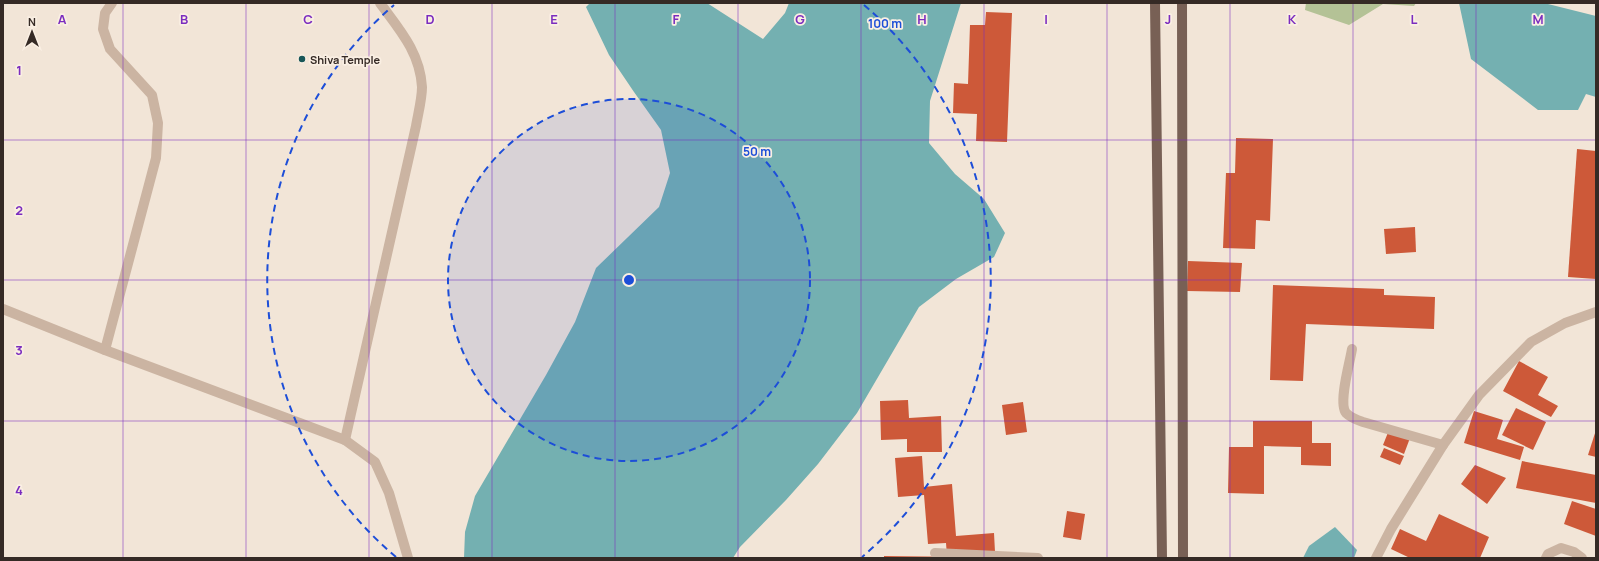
<svg xmlns="http://www.w3.org/2000/svg" width="1599" height="561" font-family="Manrope,sans-serif">
<style>
.green{fill:#b4c296}
.water{fill:#74b0b1}
.building{fill:#cd5939}
.lines{fill:none;stroke-linecap:round;stroke-linejoin:round}
.service{stroke:#cbb4a2;stroke-width:10}
.minor{stroke:#cbb4a2;stroke-width:10}
.tertiary{stroke:#cbb4a2;stroke-width:10}
.primary{stroke:#786055;stroke-width:10}
.grid{fill:none;stroke:#7b2cbf;stroke-width:1;stroke-opacity:0.55}
.ring{fill:none;stroke:#1d4ed8;stroke-width:2;stroke-dasharray:7 5}
.poi-dot{fill:#185658;stroke:#faefe3;stroke-width:1.5}
.labels{text-anchor:middle;dominant-baseline:central;stroke-width:3.5;stroke-linejoin:round;paint-order:stroke}
.poi-label{font-size:11px;font-weight:bold;fill:#352a25;stroke:#faefe3;text-anchor:start}
.grid-label{font-size:13px;text-anchor:middle;font-weight:bold;fill:#7b2cbf;stroke:#faefe3;stroke-width:3.5;stroke-linejoin:round;paint-order:stroke}
.centre{fill:#1d4ed8;stroke:#faefe3;stroke-width:2}
.ring-label{font-size:12px;text-anchor:middle;font-weight:bold;fill:#1d4ed8;stroke:#faefe3;stroke-width:3.5;stroke-linejoin:round;paint-order:stroke}
</style>
<rect width="100%" height="100%" fill="#f2e5d7"/>
<polygon class="green" points="1306,3 1416,3 1414,6 1383,4 1349,25 1305,10"/>
<g class="water">
<polygon points="590,3 707,3 763,39 785,13 789,3 961,3 930,101 929,143 955,174 984,199 1005,233 994,257 956,279 919,307 857,413 818,464 786,500 740,547 733,558 464,558 465,532 475,496 546,375 575,322 596,268 659,207 670,173 661,130 634,92 609,55 586,7"/>
<polygon points="1459,3 1544,3 1596,16 1596,97 1586,94 1578,110 1538,110 1471,59"/>
<polygon points="1335,527 1357,550 1354,558 1303,558 1309,546"/>
</g>
<g class="building">
<polygon points="986,12 1012,13 1007,142 976,141 977,114 953,113 954,83 968,84 970,25 985,25"/>
<polygon points="1236,138 1273,139 1270,221 1256,220 1255,249 1223,248 1226,173 1235,173"/>
<polygon points="1577,149 1596,151 1596,279 1568,277"/>
<polygon points="1415,227 1416,252 1386,254 1384,229"/>
<polygon points="1188,261 1242,263 1240,292 1187,291"/>
<polygon points="1273,285 1384,289 1384,295 1435,297 1434,329 1306,324 1303,381 1270,380"/>
<polygon points="1519,361 1548,377 1538,395 1558,406 1551,417 1503,391"/>
<polygon points="908,400 909,418 941,416 942,452 907,452 907,439 881,440 880,401"/>
<polygon points="1023,402 1027,432 1006,435 1002,405"/>
<polygon points="1516,408 1546,422 1533,450 1502,435"/>
<polygon points="1474,411 1503,420 1497,439 1524,447 1520,460 1464,443"/>
<polygon points="1253,421 1312,421 1312,443 1331,443 1331,466 1301,465 1301,447 1264,446 1264,494 1228,493 1229,447 1253,447"/>
<polygon points="1389,430 1410,438 1404,454 1383,445"/>
<polygon points="1596,430 1596,457 1588,455"/>
<polygon points="1384,448 1404,456 1400,465 1380,457"/>
<polygon points="922,456 924,487 952,484 956,536 994,533 995,552 947,556 946,543 928,544 924,495 898,497 895,458"/>
<polygon points="1522,461 1596,475 1596,503 1516,488"/>
<polygon points="1475,465 1506,478 1487,504 1461,484"/>
<polygon points="1572,501 1596,509 1596,536 1564,524"/>
<polygon points="1067,511 1085,514 1081,540 1063,537"/>
<polygon points="1439,514 1489,537 1480,558 1410,558 1391,549 1400,529 1426,541"/>
<polygon points="884,556 969,557 969,558 884,558"/>
</g>
<g class="lines">
<g class="service">
<path d="M1352,349c-2,13 -14,54 -6,64 5,5 11,7 17,9l80,23"/>
<polyline points="935,553 1038,558"/>
</g>
<g class="minor">
<polyline points="105,350 147,192 156,158 158,123 152,95 110,49 103,29 105,13 112,3"/>
<path d="M345,440l71,-314c2,-12 6,-27 6,-39 -2,-35 -23,-58 -42,-84"/>
<polyline points="1376,558 1391,529 1443,445 1479,395 1531,342 1565,323 1596,312"/>
<polyline points="1546,558 1548,554 1561,548 1574,552 1582,558"/>
</g>
<polyline class="tertiary" points="3,309 105,350 345,440 375,462 389,493 408,558"/>
<g class="primary">
<polyline points="1155,3 1162,558"/>
<polyline points="1182,3 1183,558"/>
</g>
</g>
<path class="grid" d="M123,3v555M246,3v555M369,3v555M492,3v555M615,3v555M738,3v555M861,3v555M984,3v555M1107,3v555M1230,3v555M1353,3v555M1476,3v555M3,140h1593M3,280h1593M3,421h1593"/>
<circle cx="629" cy="280" r="181" fill="#1d4ed8" fill-opacity=".12"/>
<g class="ring">
<circle cx="629" cy="280" r="181"/>
<path d="M396 557A362 362 0 0 1 394 5M864 5A362 362 0 0 1 862 557"/>
</g>
<circle class="poi-dot" cx="302" cy="59" r="4"/>
<g class="labels">
<g class="poi-label">
<text x="310" y="59">Shiva Temple</text>
</g>
</g>
<g class="grid-label">
<text x="62" y="24">A</text>
<text x="184" y="24">B</text>
<text x="308" y="24">C</text>
<text x="430" y="24">D</text>
<text x="554" y="24">E</text>
<text x="676" y="24">F</text>
<text x="800" y="24">G</text>
<text x="922" y="24">H</text>
<text x="1046" y="24">I</text>
<text x="1168" y="24">J</text>
<text x="1292" y="24">K</text>
<text x="1414" y="24">L</text>
<text x="1538" y="24">M</text>
<text x="19" y="75">1</text>
<text x="19" y="215">2</text>
<text x="19" y="355">3</text>
<text x="19" y="495">4</text>
</g>
<circle cx="629" cy="280" r="6" class="centre"/>
<g class="ring-label">
<text x="885" y="28">100 m</text>
<text x="757" y="156">50 m</text>
</g>
<rect width="1599" height="561" fill="none" stroke="#352a25" stroke-width="8"/>
<g transform="translate(32 32)" stroke="#faefe3" stroke-width="3" paint-order="stroke">
<path d="M0-3L7 15L0 10L-7 15Z" fill="#352a25"/>
<text y="-6" font-size="11" font-weight="bold" text-anchor="middle" fill="#352a25">N</text>
</g>
</svg>
